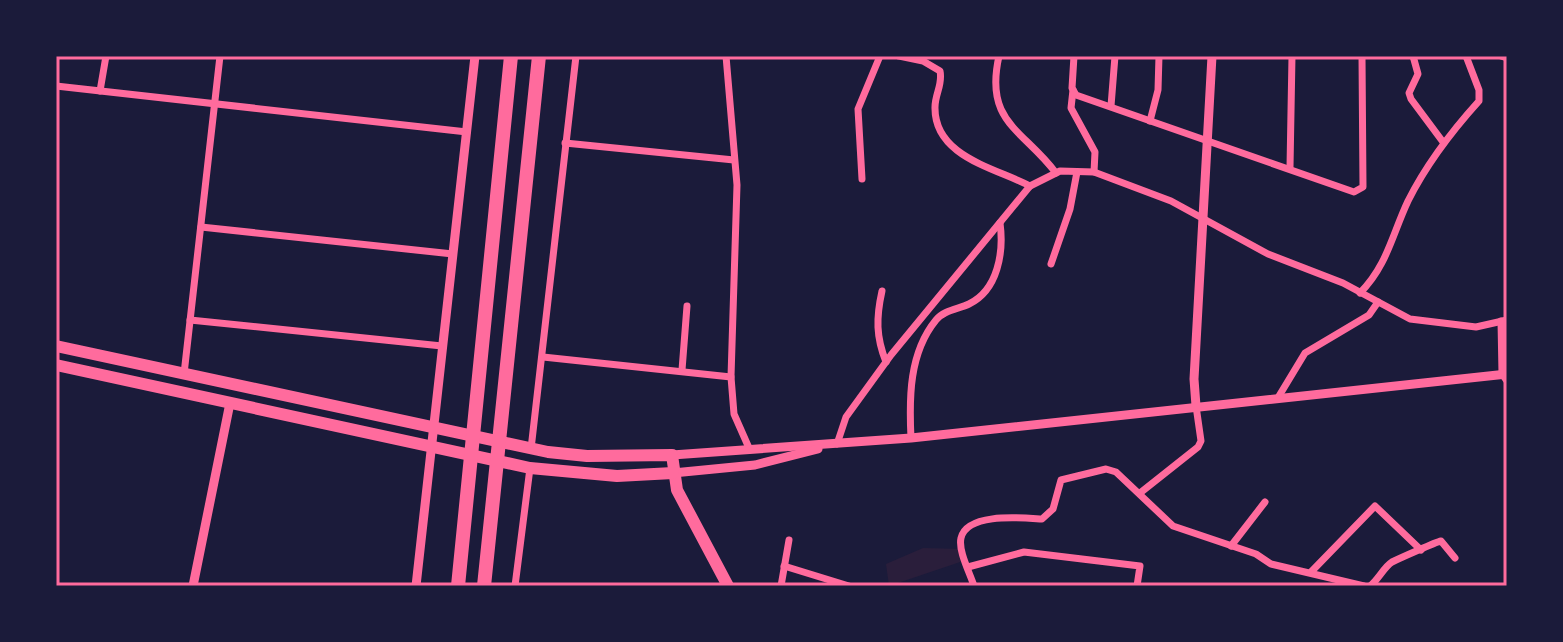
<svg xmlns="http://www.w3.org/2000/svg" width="1563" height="642" font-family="Inter,sans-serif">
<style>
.green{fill:#2a1e3b}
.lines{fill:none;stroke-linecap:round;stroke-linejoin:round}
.minor{stroke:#ff6b9d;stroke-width:7}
.tertiary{stroke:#ff6b9d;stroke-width:9}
.trunk{stroke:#ff6b9d;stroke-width:12}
.motorway{stroke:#ff6b9d;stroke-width:14}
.neatline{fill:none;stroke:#ff6b9d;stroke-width:3}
</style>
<rect width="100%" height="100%" fill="#1b1b3a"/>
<polygon class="green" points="923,548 962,549 966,560 889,586 886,564"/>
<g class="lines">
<g class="minor">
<polyline points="726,56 737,185 731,377 734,414 749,448"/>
<path d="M899,56l24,5 17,10c3,13 -5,23 -5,36 -1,50 61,61 95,79"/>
<path d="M999,56c-15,67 24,73 57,117"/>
<polyline points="1074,56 1072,88 1076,95 1354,192 1363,187 1362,56"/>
<polyline points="1413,56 1418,74 1409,93 1411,99 1443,142"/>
<polyline points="1501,56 1507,58"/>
<polyline points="56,86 467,132"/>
<polyline points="1073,90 1071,108 1095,152 1094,172"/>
<polyline points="100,91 106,56"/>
<polyline points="1111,106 1115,56"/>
<polyline points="1150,121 1158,90 1159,56"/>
<polyline points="565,143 734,160"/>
<polyline points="1290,167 1292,56"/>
<polyline points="862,179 858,109 880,56"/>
<polyline points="201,227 453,254"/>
<polyline points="1051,264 1070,209 1077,172"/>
<path d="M882,291c-6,27 -6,46 4,71"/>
<path d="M1360,293c27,-27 32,-58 48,-92 19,-38 43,-69 71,-100v-11l-13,-34"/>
<polyline points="190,320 442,346"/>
<polyline points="1501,321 1502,374 1507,381"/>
<polyline points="543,357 731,377"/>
<polyline points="682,370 687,306"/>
<polyline points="184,374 220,56"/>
<polyline points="1279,396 1305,353 1369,315 1378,302"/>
<path d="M911,438c-2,-40 -2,-85 25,-118 8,-10 23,-11 33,-16 29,-14 35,-52 31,-81"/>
<polyline points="837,444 846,417 891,355 1030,186 1060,171 1094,172 1171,201 1268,254 1343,283 1410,319 1476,327 1507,320"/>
<polyline points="531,449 576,56"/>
<polyline points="1140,493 1198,447 1201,441 1196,406"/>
<polyline points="1231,546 1265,502"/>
<polyline points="784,566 849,586"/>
<polyline points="968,567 1024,552 1140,566 1137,586"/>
<polyline points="1311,572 1375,506 1421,550"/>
<polyline points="515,586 530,468"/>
<polyline points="781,586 789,540"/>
<path d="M974,586c-4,-13 -16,-35 -13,-48 6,-26 62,-20 81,-19l11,-10 8,-29 45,-11 10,3 57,54 83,28 15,10 93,22"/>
<path d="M1370,586c8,-6 14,-19 22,-24 6,-3 44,-20 49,-21l14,17"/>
</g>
<g class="tertiary">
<polyline points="1196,406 1194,379 1212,56"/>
<polyline points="672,455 911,438 1507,374"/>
<polyline points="673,473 755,465 818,449"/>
<polyline points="193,586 230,403"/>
<polyline points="416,586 475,56"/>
</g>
<g class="trunk">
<polyline points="56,346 548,452 587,456 672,455 677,490 728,586"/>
<polyline points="56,365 530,468 617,476 673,473"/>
</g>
<g class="motorway">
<polyline points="458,586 511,56"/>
<polyline points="484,586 539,56"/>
</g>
</g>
<rect width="1563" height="642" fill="none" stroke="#1b1b3a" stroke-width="116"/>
<rect x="58" y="58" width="1447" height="526" class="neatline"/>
</svg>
